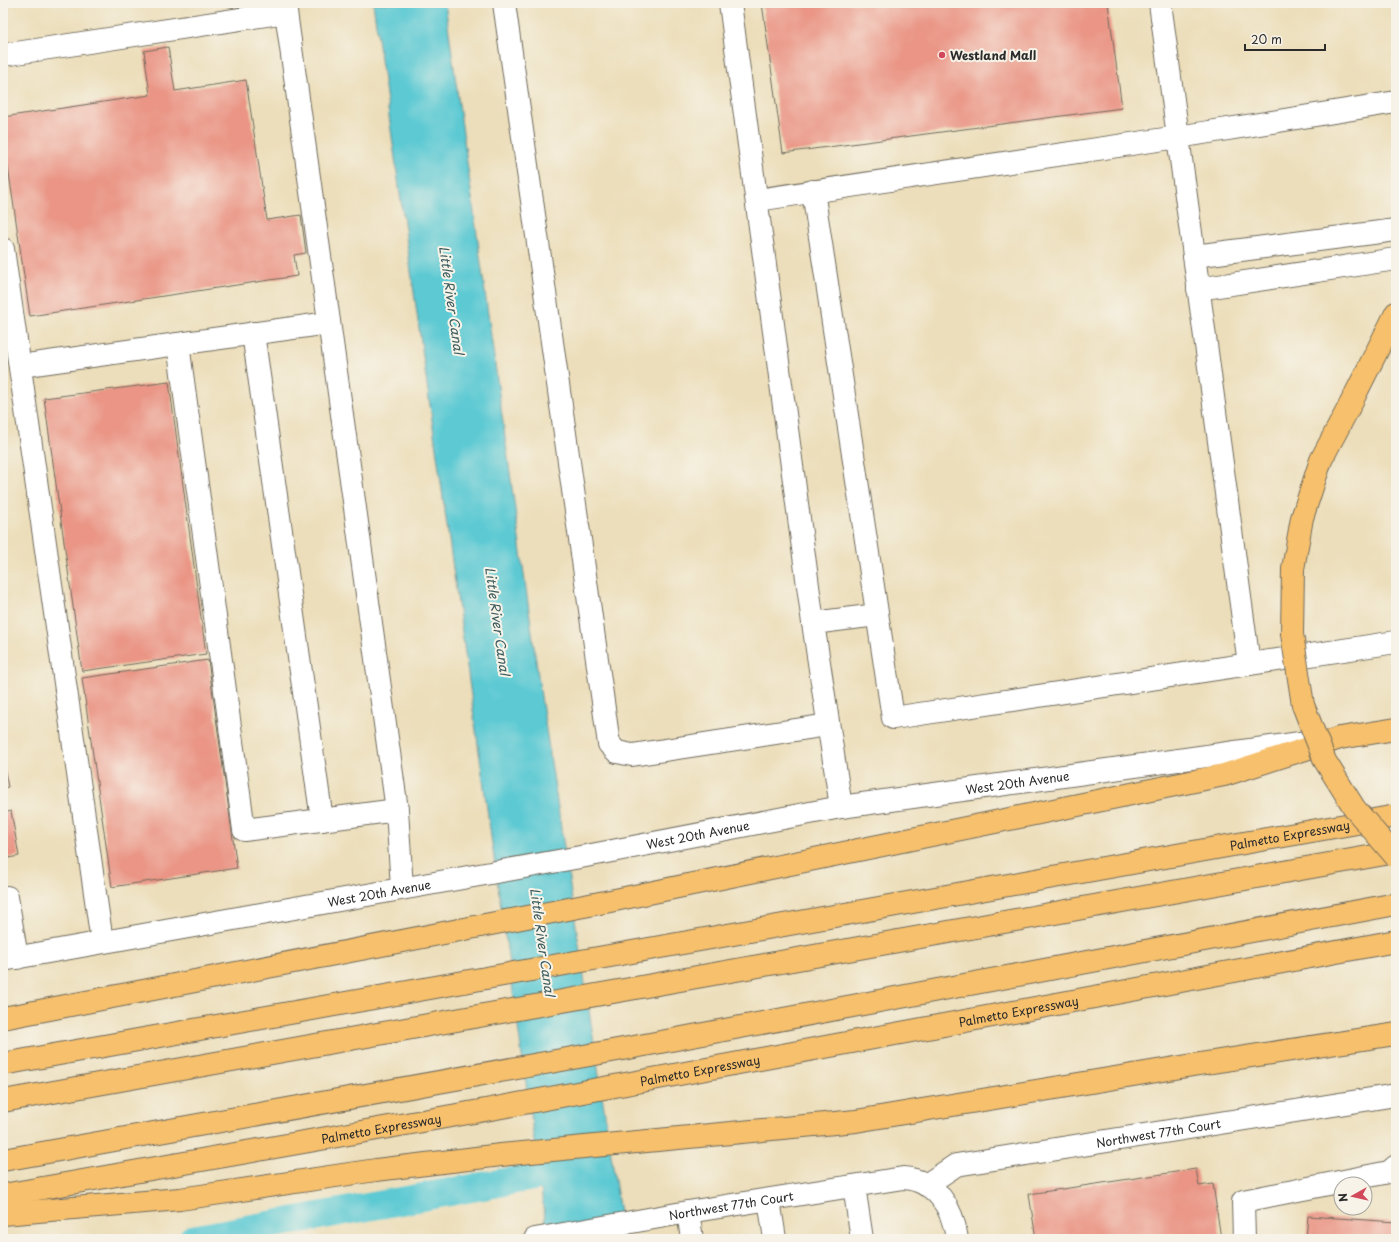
<svg xmlns="http://www.w3.org/2000/svg" width="1399" height="1242" font-family="'Playpen Sans',sans-serif">
<style>
.water{fill:#5cc9d3;stroke:#447a7f}
.lines{fill:none;stroke-linecap:round;stroke-linejoin:round}
.canal{stroke:#5cc9d3;stroke-width:28}
.building{fill:#ea9585}
.minor-casing{stroke:#6f6a5d;stroke-width:24}
.major-casing{stroke:#6f6a5d;stroke-width:24}
.highway-casing{stroke:#6f6a5d;stroke-width:24}
.minor{stroke:#fff;stroke-width:22}
.major{stroke:#f7c06c;stroke-width:22}
.highway{stroke:#f7c06c;stroke-width:22}
.highway-bridge-casing{stroke:#6f6a5d;stroke-width:24;stroke-linecap:butt}
.highway-bridge{stroke:#f7c06c;stroke-width:22}
.poi-dot{fill:#d1495b;stroke:#f7f3e8;stroke-width:1.5}
.labels{text-anchor:middle;dominant-baseline:central;stroke-width:4;stroke-linejoin:round;paint-order:stroke}
.poi-label{font-size:12px;font-weight:bold;fill:#2b2b2b;stroke:#f7f3e8;text-anchor:start}
.street-label{font-size:12px;fill:#2b2b2b;stroke:#f7f3e8}
.water-label{font-size:13px;font-style:italic;fill:#3a5a5d;stroke:#f7f3e8}
</style>
<rect width="100%" height="100%" fill="#f7f3e8"/>
<filter id="ink" filterUnits="userSpaceOnUse"><feTurbulence type="fractalNoise" baseFrequency=".025" numOctaves="2"/><feDisplacementMap in="SourceGraphic" scale="8" xChannelSelector="R" yChannelSelector="G"/><feConvolveMatrix kernelMatrix="1 2 1 2 8 2 1 2 1" color-interpolation-filters="sRGB"/></filter>
<filter id="wash" filterUnits="userSpaceOnUse"><feTurbulence type="fractalNoise" baseFrequency=".012" numOctaves="4" result="noise"/><feDisplacementMap in="SourceGraphic" scale="16" xChannelSelector="R" yChannelSelector="G"/><feGaussianBlur stdDeviation="0.9" result="paint"/><feColorMatrix in="noise" values="0 0 0 0 0 0 0 0 0 0 0 0 0 0 0 0 0 1.4 0 .05"/><feComposite in="paint" operator="in"/></filter>
<g filter="url(#wash)">
<rect width="100%" height="100%" fill="#ecdeba"/>
<polygon class="water" points="373,3 445,3 540,690 624,1239 548,1239"/>
<g class="lines">
<polyline class="canal" points="192,1239 571,1170"/>
</g>
<g id="blocks">
<g class="building">
<polygon points="762,3 1108,3 1122,108 783,153"/>
<polygon points="168,47 175,91 246,80 267,220 301,215 306,253 294,255 297,276 30,316 3,133 3,117 150,95 144,51"/>
<polygon points="169,382 206,654 82,671 44,398"/>
<polygon points="208,660 237,868 112,887 82,678"/>
<polygon points="3,761 8,787 3,788"/>
<polygon points="11,811 19,856 3,859 3,813"/>
<polygon points="1196,1169 1199,1186 1213,1184 1221,1239 1036,1239 1029,1194"/>
<polygon points="1308,1216 1396,1222 1396,1239 1306,1239"/>
</g>
</g>
</g>
<g filter="url(#ink)">
<use href="#blocks" fill-opacity="0" stroke="#6f6a5d" stroke-width="1"/>
<g class="lines">
<g class="minor-casing">
<g id="minor">
<polyline points="504,3 609,744 617,752 632,755 828,725"/>
<polyline points="730,3 813,623 841,807"/>
<polyline points="1160,3 1249,664"/>
<polyline points="3,55 286,12 397,810 402,888"/>
<polyline points="813,191 893,718 1396,642"/>
<polyline points="757,200 1178,137 1396,102"/>
<polyline points="3,249 102,942"/>
<polyline points="1194,256 1396,230"/>
<polyline points="1198,289 1396,259"/>
<polyline points="253,333 322,820"/>
<polyline points="178,344 244,830 397,810"/>
<polyline points="20,366 329,323"/>
<polyline points="813,623 877,615"/>
<polyline points="3,898 7,897 17,958"/>
<path id="s1" d="M3,960l583,-104 255,-49 466,-65"/>
<path id="s2" d="M926,1185l30,-20 440,-70"/>
<polyline points="854,1186 862,1239"/>
<polyline points="769,1200 775,1239"/>
<polyline points="688,1212 692,1239"/>
<path id="s3" d="M535,1239l153,-27 215,-34c34,2 50,31 54,61"/>
<polyline points="1244,1239 1243,1201 1389,1172 1396,1166"/>
</g>
</g>
<g class="major-casing">
<polyline id="major" points="1340,738 1396,729"/>
</g>
<g class="highway-casing">
<g id="highway">
<polyline points="1349,407 1396,313"/>
<polyline points="3,1018 610,901 1224,775 1340,738"/>
<path id="s4" d="M3,1064l1393,-248"/>
<polyline points="3,1101 1396,852"/>
<polyline points="3,1160 634,1047 1396,904"/>
<path id="s5" d="M3,1195l488,-86 905,-168"/>
<polyline points="3,1214 180,1199 376,1170 501,1155 856,1121 1193,1065 1396,1034"/>
</g>
</g>
<use href="#minor" class="minor"/>
<use href="#major" class="major"/>
<use href="#highway" class="highway"/>
<g class="highway-bridge-casing">
<polyline id="highway-bridge" points="1349,407 1321,460 1302,518 1293,569 1292,634 1303,705 1325,761 1355,809 1396,857"/>
</g>
<use href="#highway-bridge" class="highway-bridge"/>
</g>
</g>
<circle class="poi-dot" cx="942" cy="55" r="4"/>
<g class="labels">
<g class="poi-label">
<text x="950" y="55">Westland Mall</text>
</g>
<g class="street-label">
<text stroke="none"><textPath href="#s1" startOffset="1030">West 20th Avenue</textPath></text>
<text stroke="none"><textPath href="#s1" startOffset="706">West 20th Avenue</textPath></text>
<text stroke="none"><textPath href="#s4" startOffset="1307">Palmetto Expressway</textPath></text>
<text stroke="none"><textPath href="#s1" startOffset="382">West 20th Avenue</textPath></text>
<text stroke="none"><textPath href="#s5" startOffset="1032">Palmetto Expressway</textPath></text>
<text stroke="none"><textPath href="#s5" startOffset="708">Palmetto Expressway</textPath></text>
<text stroke="none"><textPath href="#s5" startOffset="384">Palmetto Expressway</textPath></text>
<text stroke="none"><textPath href="#s2" startOffset="241">Northwest 77th Court</textPath></text>
<text stroke="none"><textPath href="#s3" startOffset="199">Northwest 77th Court</textPath></text>
</g>
<g class="water-label">
<text transform="translate(452 300) rotate(82)">Little River Canal</text>
<text transform="translate(498 621) rotate(82)">Little River Canal</text>
<text transform="translate(543 942) rotate(82)">Little River Canal</text>
</g>
</g>
<rect width="1399" height="1242" fill="none" stroke="#f7f3e8" stroke-width="16"/>
<g transform="translate(1353 1196) rotate(262)"><circle r="19" fill="#f7f3e8" stroke="#a5a39c"/>
<path d="M0-3L7 15L0 10L-7 15Z" fill="#d1495b"/>
<text y="-6" font-size="11" font-weight="bold" text-anchor="middle" fill="#2b2b2b">N</text>
</g>
<path d="M1245 44v6h80v-6" fill="none" stroke="#2b2b2b" stroke-width="2"/>
<text x="1251" y="44" font-size="12" fill="#2b2b2b" stroke="#f7f3e8" stroke-width="3" paint-order="stroke">20 m</text>
</svg>
